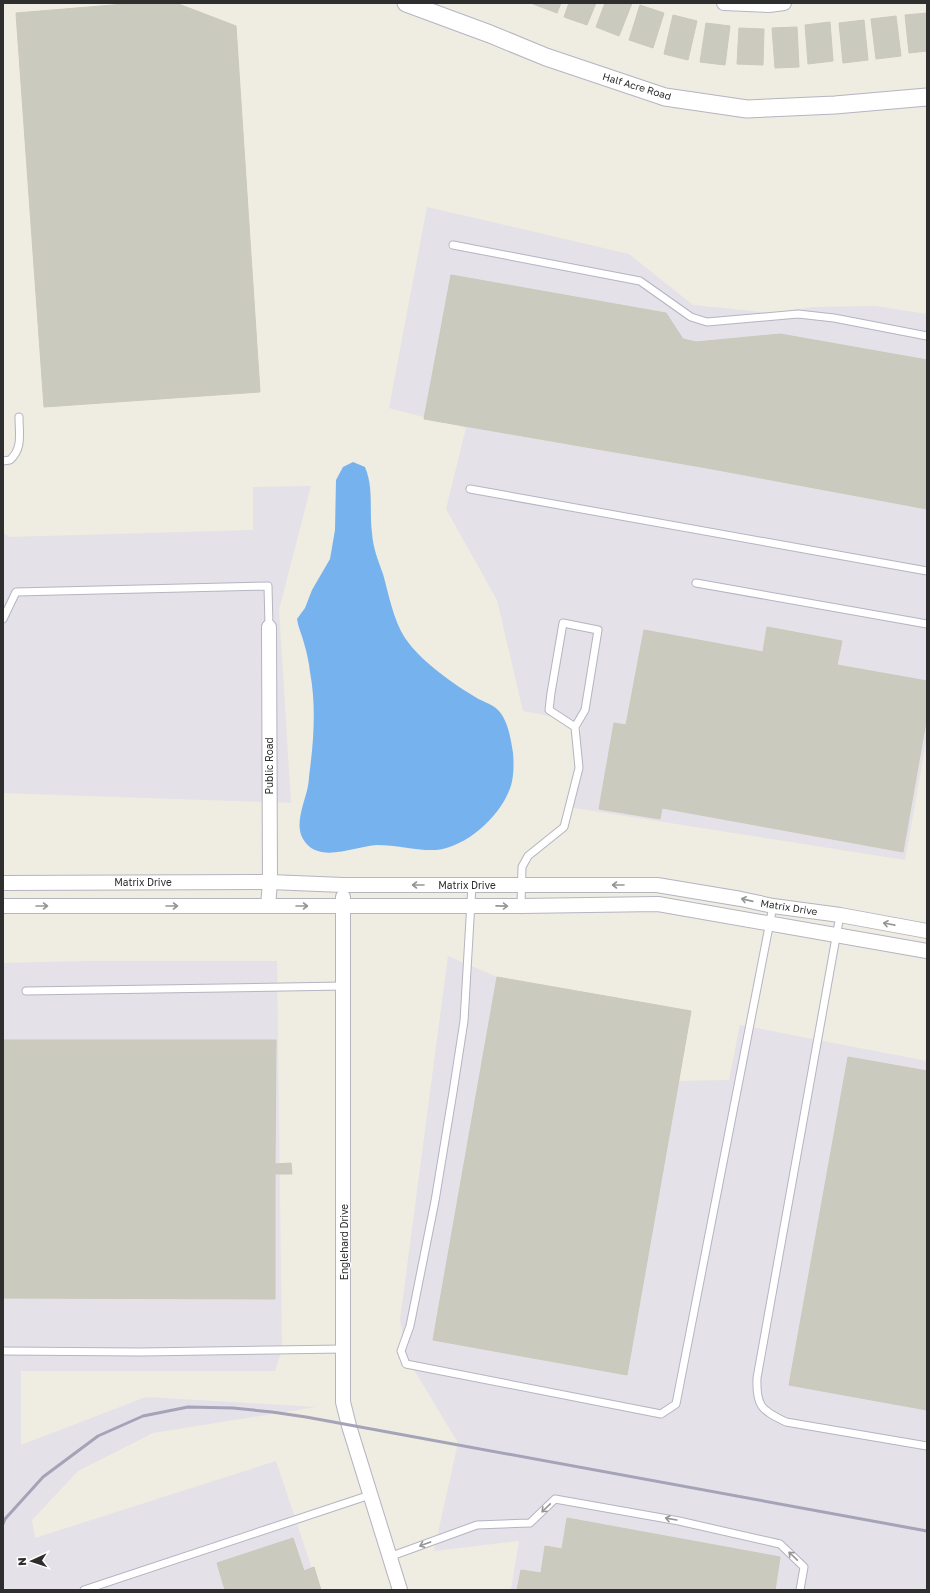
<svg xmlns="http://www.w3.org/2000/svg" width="930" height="1593" font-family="'Golos Text',sans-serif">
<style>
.industrial{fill:#e4e1e8}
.water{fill:#76b2ee}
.building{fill:#cbcabf;stroke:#cbc9ba}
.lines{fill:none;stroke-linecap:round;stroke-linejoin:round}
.service-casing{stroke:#b5b4c1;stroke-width:9}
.minor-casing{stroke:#b5b4c1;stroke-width:16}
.tertiary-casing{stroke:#b5b4c1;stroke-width:19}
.service{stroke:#fff;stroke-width:7}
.minor{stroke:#fff;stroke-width:14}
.tertiary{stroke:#fff;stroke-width:17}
.rail{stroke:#a5a3b8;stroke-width:3}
.oneway{stroke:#969696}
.labels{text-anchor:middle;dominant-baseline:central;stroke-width:3;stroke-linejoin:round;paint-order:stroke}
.street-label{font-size:10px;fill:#2e2e2e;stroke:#fff}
</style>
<rect width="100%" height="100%" fill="#efece1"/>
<g class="industrial">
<polygon points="427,207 629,254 693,305 771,313 814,307 875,306 927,314 927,737 905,860 568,807 582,722 523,711 497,600 446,509 466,428 389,408"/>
<polygon points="311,486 279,610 291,803 3,793 3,533 10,537 253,530 253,487"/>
<polygon points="448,956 497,977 691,1011 679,1081 729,1080 740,1025 927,1061 927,1590 511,1590 519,1541 434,1551 458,1443 407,1358 400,1320"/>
<polygon points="89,961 277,961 282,1350 275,1371 21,1371 21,1445 146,1397 316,1407 153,1433 78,1471 32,1520 35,1538 276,1461 319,1590 3,1590 3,963"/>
</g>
<path class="water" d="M353,462l12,5c9,21 4,44 7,66 1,15 6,27 11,41 6,21 10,45 22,64 15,22 44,43 67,57 8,6 19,8 26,15 10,10 13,30 15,43 1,12 1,27 -4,38 -11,27 -43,56 -73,59 -19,1 -39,-5 -59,-5 -22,1 -59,20 -74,-6 -9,-15 2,-37 5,-53 1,-6 1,-11 2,-17 4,-32 6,-65 0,-97 -1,-9 -3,-19 -6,-29 -2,-8 -6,-16 -7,-24l8,-11 7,-18 18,-31 5,-29 1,-50 7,-13z"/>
<g class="building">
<polygon points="137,3 176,3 236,26 260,392 44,407 16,13"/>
<polygon points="534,3 561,3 557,13 533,4"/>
<polygon points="569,3 596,3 587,25 564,17"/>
<polygon points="605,3 632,3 619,36 596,27"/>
<polygon points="640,5 664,13 653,48 629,40"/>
<polygon points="927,13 927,51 909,53 905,15"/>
<polygon points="673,15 697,21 688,60 664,54"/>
<polygon points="896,16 901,56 876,59 871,19"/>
<polygon points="864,20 868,60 843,63 839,23"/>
<polygon points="830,22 833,61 808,64 805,25"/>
<polygon points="706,23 730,26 725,65 700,62"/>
<polygon points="797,27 799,67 775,68 772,28"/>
<polygon points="739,28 764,29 763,65 737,64"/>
<polygon points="451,275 666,313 683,339 696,342 780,334 927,360 927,509 707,468 424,419"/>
<polygon points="767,627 842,641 837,665 927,681 927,716 903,852 662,808 660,819 599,809 614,723 626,725 644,630 763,652"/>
<polygon points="497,977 691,1011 627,1375 433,1340"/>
<polygon points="3,1040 276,1040 275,1164 291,1163 292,1174 275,1174 275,1299 3,1298"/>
<polygon points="848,1057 927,1071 927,1410 789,1385"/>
<polygon points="567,1518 780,1557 775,1590 517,1590 521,1570 541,1573 545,1546 562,1549"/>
<polygon points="293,1538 304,1571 314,1567 321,1590 225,1590 217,1563"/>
</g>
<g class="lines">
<g class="service-casing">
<g id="service">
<polyline points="453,245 640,281 691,317 707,322 798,314 834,318 927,336"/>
<path d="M3,461l7,-1c13,-12 9,-26 9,-43"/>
<polyline points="470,489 927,571"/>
<polyline points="696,583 927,624"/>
<polyline points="3,619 16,592 268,586 269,627"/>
<polyline points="472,885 464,1021 453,1092 435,1201 410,1326 401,1351 406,1364 661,1414 676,1404 773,906"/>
<polyline points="521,906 522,867 528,856 564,827 579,768 575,727 549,710 551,693 563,623 598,630 585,710 575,727"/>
<path d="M840,915l-83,463c-1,28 4,32 29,44l141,24"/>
<polyline points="26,991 344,986"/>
<polyline points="3,1351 142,1352 344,1349"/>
<polyline points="389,1557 477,1525 530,1523 555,1499 679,1521 780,1544 804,1567 800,1590"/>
<polyline points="84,1590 370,1495"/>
</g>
</g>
<g class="minor-casing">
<g id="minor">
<polyline points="724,3 769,5 784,3"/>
<polyline points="3,883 270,882 343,885 657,885 741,899 773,906 840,915 927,931"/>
<polyline points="343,897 343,1402 349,1426 400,1590"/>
<polyline points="3,906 521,906 658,904 927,951"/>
<polyline points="268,906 270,882 269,627"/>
</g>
</g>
<g class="tertiary-casing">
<polyline id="tertiary" points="406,3 490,34 546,57 665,97 747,109 835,105 927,97"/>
</g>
<use href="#service" class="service"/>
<use href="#minor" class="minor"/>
<use href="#tertiary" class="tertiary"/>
<polyline class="rail" points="3,1524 5,1519 43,1477 98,1436 143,1416 188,1407 233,1408 272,1412 306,1417 927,1531"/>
</g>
<defs><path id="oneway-shaft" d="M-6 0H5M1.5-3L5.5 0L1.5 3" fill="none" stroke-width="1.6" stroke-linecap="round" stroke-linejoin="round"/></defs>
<g class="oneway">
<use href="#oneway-shaft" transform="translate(418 885) rotate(-180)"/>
<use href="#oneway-shaft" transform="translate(618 885) rotate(180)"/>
<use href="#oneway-shaft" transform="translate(747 900) rotate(-167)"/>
<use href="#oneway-shaft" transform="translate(42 906)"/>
<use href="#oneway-shaft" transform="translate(172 906)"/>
<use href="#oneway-shaft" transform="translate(302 906)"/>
<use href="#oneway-shaft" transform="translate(502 906) rotate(1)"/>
<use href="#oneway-shaft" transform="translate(889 924) rotate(-169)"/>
<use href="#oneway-shaft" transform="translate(546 1508) rotate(136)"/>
<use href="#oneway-shaft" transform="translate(671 1519) rotate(-170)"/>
<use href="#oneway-shaft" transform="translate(425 1544) rotate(160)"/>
<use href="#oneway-shaft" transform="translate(793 1556) rotate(-136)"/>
</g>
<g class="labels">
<g class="street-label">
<text transform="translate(637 86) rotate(17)">Half Acre Road</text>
<text transform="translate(269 766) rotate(-90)">Public Road</text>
<text x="143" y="882">Matrix Drive</text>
<text x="467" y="885">Matrix Drive</text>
<text transform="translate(789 907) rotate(9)">Matrix Drive</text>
<text transform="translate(344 1242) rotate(-90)">Englehard Drive</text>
</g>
</g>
<rect width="930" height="1593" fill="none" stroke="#2e2e2e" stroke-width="8"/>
<g transform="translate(32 1561) rotate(267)" stroke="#ffffff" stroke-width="3" paint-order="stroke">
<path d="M0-3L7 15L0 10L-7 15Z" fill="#2e2e2e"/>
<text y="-6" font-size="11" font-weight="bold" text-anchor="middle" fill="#2e2e2e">N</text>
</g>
</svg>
